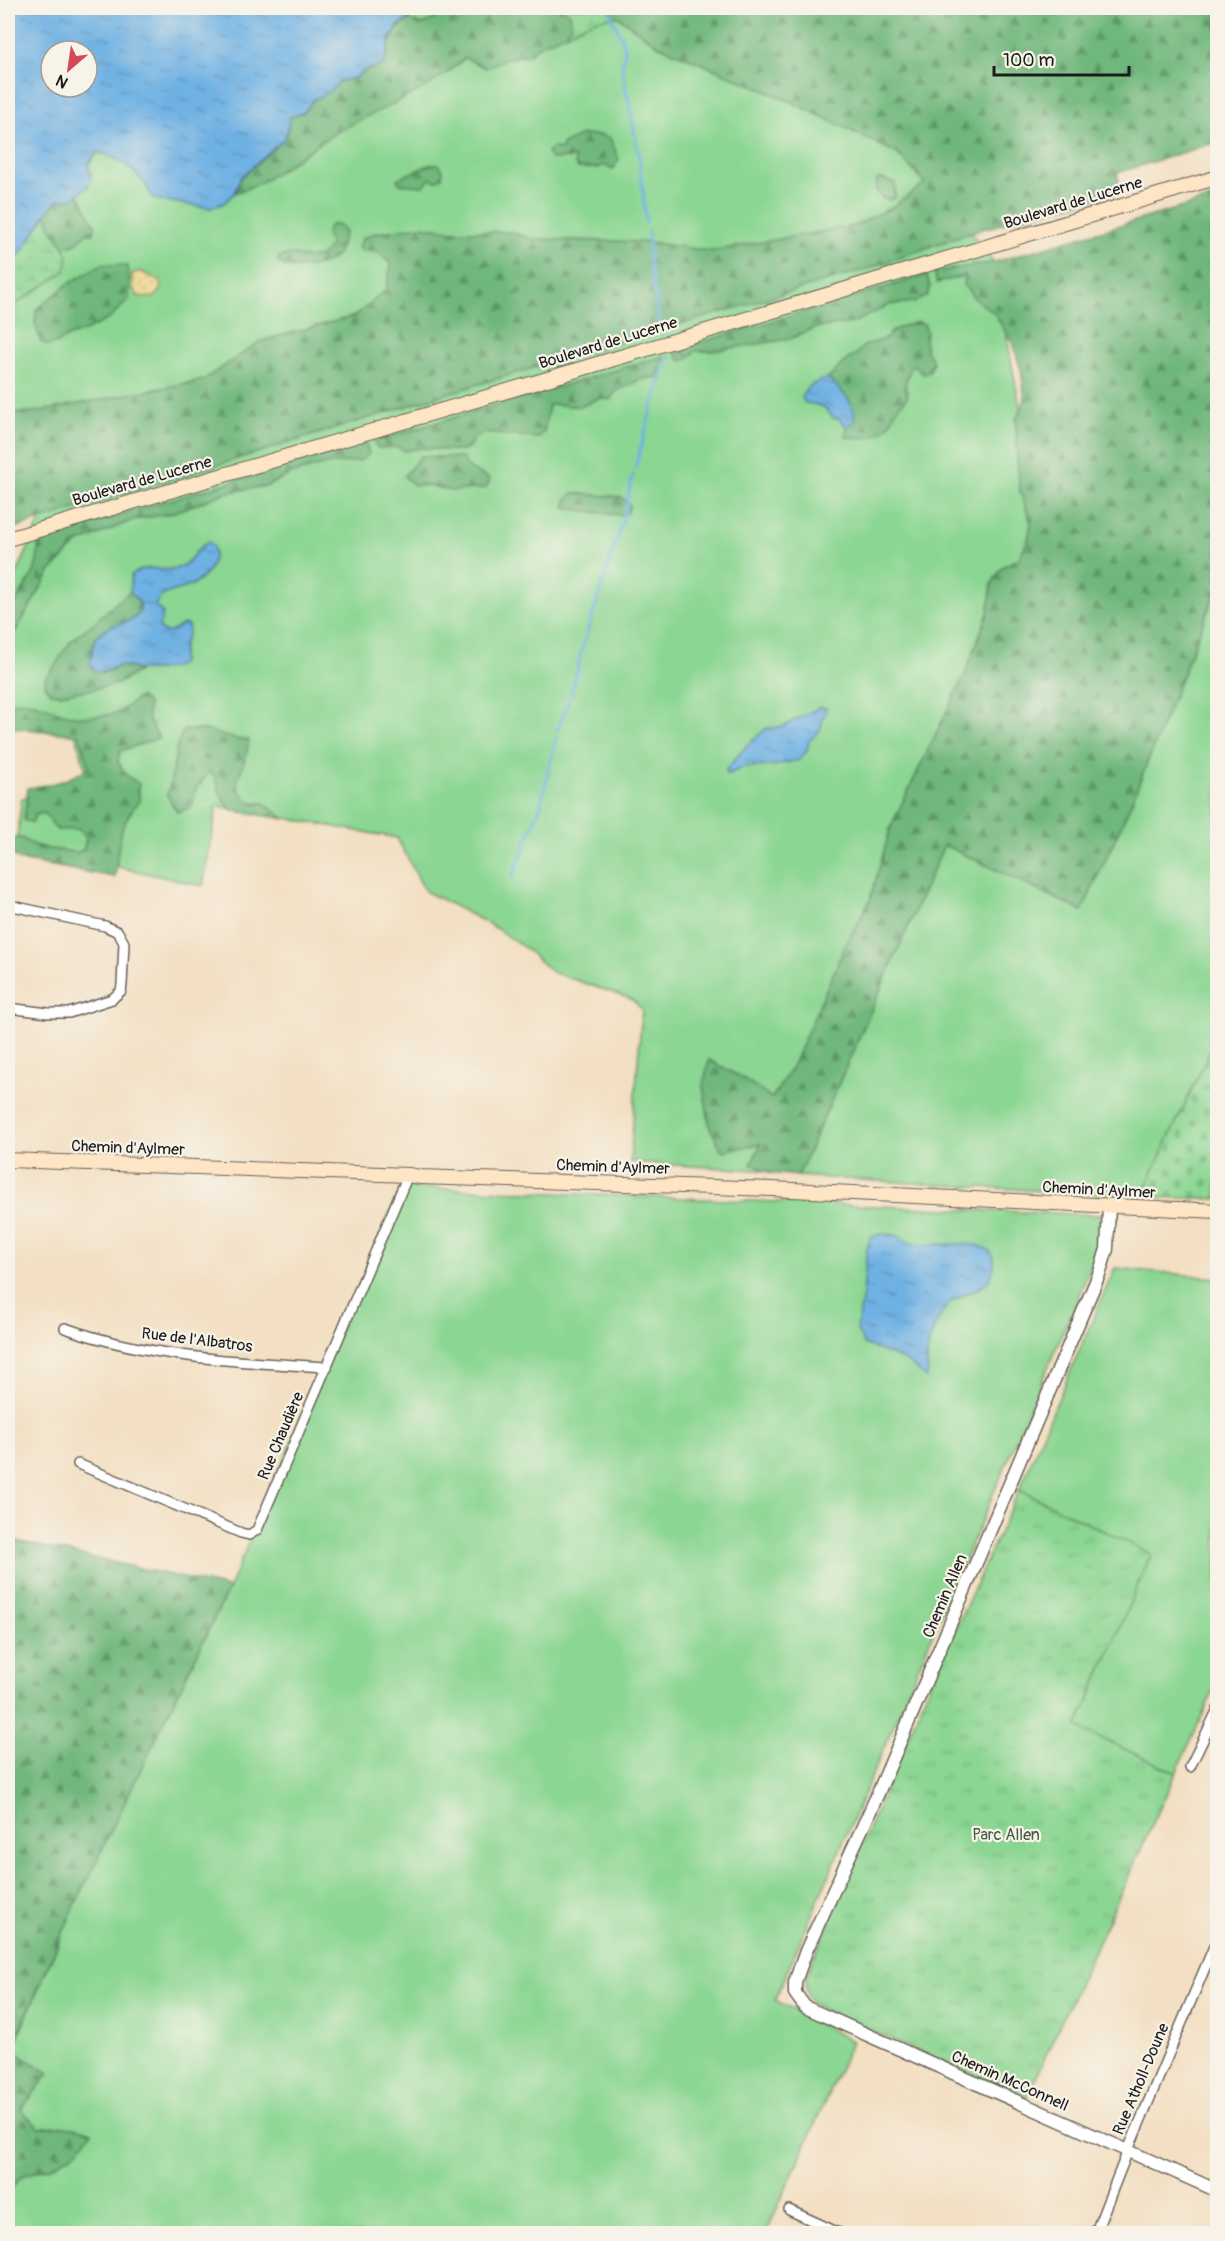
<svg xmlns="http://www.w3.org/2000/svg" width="1225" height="2241" font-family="Pangolin,sans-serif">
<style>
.grass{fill:#8bd692;stroke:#547957;stroke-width:1.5}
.forest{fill:url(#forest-firs);stroke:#466a4c;stroke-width:1.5}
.wetland{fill:url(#wetland-marsh);stroke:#547957;stroke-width:1.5}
.sand{fill:url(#sand-dots);stroke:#857b5d;stroke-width:1.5}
.cemetery{fill:url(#cemetery-stones);stroke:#547957;stroke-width:1.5}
.park{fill:url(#park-tufts);stroke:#547957;stroke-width:1.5}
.water{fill:url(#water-ripples);stroke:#456680;stroke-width:1.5;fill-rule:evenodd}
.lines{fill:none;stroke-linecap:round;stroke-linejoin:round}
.stream{stroke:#6eb1e3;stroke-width:3}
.minor-casing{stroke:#676056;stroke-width:12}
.tertiary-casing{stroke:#676056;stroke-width:15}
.secondary-casing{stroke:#676056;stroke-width:16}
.minor{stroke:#fff;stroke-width:9}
.tertiary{stroke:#fff;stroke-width:12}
.secondary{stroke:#fde5c5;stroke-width:14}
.labels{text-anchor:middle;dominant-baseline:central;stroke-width:4.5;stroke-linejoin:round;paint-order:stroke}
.street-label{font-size:16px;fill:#1c1c1c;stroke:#f7f3e8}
.park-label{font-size:16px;fill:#435d45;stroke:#f7f3e8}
</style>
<defs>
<pattern id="forest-firs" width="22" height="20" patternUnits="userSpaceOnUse" patternTransform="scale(1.5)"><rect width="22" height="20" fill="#70b77c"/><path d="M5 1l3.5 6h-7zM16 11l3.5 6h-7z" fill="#5b9465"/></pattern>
<pattern id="wetland-marsh" width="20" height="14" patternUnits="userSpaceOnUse" patternTransform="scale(1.5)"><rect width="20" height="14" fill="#8bd692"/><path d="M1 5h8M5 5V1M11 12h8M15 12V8" fill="none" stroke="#77b77d"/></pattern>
<pattern id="sand-dots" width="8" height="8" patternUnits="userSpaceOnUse" patternTransform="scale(1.5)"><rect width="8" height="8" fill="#eeda9e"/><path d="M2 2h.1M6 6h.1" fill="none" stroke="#ccba88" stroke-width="1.8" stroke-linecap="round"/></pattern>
<pattern id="cemetery-stones" width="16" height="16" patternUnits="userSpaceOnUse" patternTransform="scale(1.5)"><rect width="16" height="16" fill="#8bd692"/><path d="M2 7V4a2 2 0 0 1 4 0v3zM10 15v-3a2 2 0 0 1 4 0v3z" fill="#77b77d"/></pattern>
<pattern id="park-tufts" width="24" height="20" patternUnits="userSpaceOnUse" patternTransform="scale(1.5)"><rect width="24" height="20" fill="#8bd692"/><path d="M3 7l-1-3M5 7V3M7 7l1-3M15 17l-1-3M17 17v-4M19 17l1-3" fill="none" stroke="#77b77d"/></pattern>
<pattern id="water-ripples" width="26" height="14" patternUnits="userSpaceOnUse" patternTransform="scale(1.5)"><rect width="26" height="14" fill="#6eb1e3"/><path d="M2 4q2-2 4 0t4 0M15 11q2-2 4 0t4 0" fill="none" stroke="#5a8fb7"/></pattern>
</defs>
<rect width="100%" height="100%" fill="#f7f3e8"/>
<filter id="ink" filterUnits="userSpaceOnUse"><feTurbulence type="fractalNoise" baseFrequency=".0167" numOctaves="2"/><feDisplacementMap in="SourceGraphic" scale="12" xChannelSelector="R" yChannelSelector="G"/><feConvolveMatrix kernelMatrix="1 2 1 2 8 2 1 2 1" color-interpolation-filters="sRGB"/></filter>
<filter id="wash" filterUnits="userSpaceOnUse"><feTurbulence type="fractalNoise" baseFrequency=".008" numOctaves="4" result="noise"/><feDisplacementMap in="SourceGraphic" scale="24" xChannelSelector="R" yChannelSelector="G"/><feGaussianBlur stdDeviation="1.35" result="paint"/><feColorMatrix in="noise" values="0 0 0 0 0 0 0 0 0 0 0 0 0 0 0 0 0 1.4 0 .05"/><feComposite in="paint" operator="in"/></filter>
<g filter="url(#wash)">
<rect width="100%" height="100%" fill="#f3dfc2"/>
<g class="grass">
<path d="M428,8h178l52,37 136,58 103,50 74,79 21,28 50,263 -272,648 -140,-9 12,-153 -11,-10 -79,-27 -27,-24 -36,-24 -64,-33 -28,-53 -180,-32 -14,80 -187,-42 6,-46 67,-16 -13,-47 -68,-32v-109l32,-73 -32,-16v-236l83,-94 -3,-11 10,-12c27,7 44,23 56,47l57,9 13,-5z"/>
<polygon points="1217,588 1217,1036 1141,1197 798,1176 944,845 1082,911 1129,808"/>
<polygon points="401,1187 1100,1215 1106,1232 775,2000 852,2041 766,2233 8,2234 8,2060 74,1907 229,1588"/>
<polygon points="1115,1268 1217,1278 1217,1683 1176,1773 1077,1727 1151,1554 1019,1490"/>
</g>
<g class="forest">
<path d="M451,8h105l14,5 2,11 -6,10 -28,12 -10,9 -24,4 -18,9 -21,-10c-38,36 -92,52 -136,79 -31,19 -60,46 -95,56l7,-15 45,-41 4,-20 14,-5 9,-12 15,-8 12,-11 14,-3 15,-9 15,-5c5,-20 7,-34 25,-44l12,5c12,-3 19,-11 30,-17z"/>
<path d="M606,8h611v134l-100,31 4,19 -150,40 -104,37 -418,124 -441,137v-116l33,-3 162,-31 58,-39 94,-25 31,-26 5,-25c-9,-11 -14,-16 -28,-14l-5,-3 4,-9 13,-6 46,-7 35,5 55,1 22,7 115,3 63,9 143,-25 38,-19 33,-24 -28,-30 -103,-50 -136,-58z"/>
<polygon points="581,135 601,135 610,138 619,159 613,170 605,165 597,168 578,168 575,164 575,158 551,159 547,152 552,148 561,149 563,144"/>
<polygon points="439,164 443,171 442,177 436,181 430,179 423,186 400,184 397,179 429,165"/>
<polygon points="879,178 895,183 895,198 889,200 882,198 876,191 876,183"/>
<path d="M78,195c8,9 9,20 17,29l-1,10 -7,-1 -13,12 -9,2c-11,-10 -18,-20 -18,-35l11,-12 14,-1z"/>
<polygon points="1217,197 1217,588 1129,808 1082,911 944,845 798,1176 770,1173 751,1164 761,1144 722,1151 710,1128 703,1086 709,1060 746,1080 772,1098 792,1067 847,942 870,900 891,826 965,674 988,613 992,583 1002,567 1019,558 1028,540 1031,523 1020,491 1017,458 1016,420 1025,399 1021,370 1013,344 995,314 974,298 964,285 963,276 937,283 934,272 995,262"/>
<path d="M330,225h10l5,7c-3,7 -3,15 -8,22 -12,14 -42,18 -58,9l-1,-5c14,-7 14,-2 26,-1 5,1 11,0 17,-1l10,-11 -5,-11z"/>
<polygon points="102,264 127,266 129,271 129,299 109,319 87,330 67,337 56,344 47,345 41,342 35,323 36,310 69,283"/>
<polygon points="927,275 930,287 927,296 914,302 889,305 853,323 814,328 790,339 712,351 695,351 687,359 681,361 676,355 679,349"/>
<path d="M918,322l6,2 3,9 -2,4 1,14c9,9 10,17 -2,23l-12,-9 -7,19 3,11c-3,7 -6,9 -11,14 -3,4 -4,9 -6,13 -8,15 -32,19 -46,14l2,-9 8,-7 -27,-42c5,-3 7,-6 11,-11 7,-9 18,-10 24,-21l24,-8c6,-11 20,-13 31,-16z"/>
<path d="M664,356l-6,21 -15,2 -27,12 -6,9c-14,-6 -18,5 -31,6 -11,1 -20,-3 -30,-1l-5,27 -6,6 -54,-5 -10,5 -5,9 -8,4 -40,-3 -16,3 -8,-4 -19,1 -4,-7z"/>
<path d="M366,442l3,12 -9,7 -38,4 -31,9 -24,12 -39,6 -56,21 -39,7 -56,24 -27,28 -33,57 -9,13c-1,-7 -2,-17 0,-24 12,-33 33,-37 30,-79z"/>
<path d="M421,456l41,2c11,20 17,11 28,22l-4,8 -35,3 -19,-5 -18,-1 -10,-9z"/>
<polygon points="572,493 621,497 630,505 627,514 618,515 572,509 565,506 567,499"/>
<path d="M130,592l10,11c3,15 -8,12 -15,21 -8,9 -17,36 -23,49l19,-7 19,4 -23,14 -23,5 -33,5 -10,-1 -6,-6v-9c11,-11 17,-26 27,-38 6,-7 12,-9 18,-14 14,-12 24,-23 40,-34z"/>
<path d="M140,697l8,7v15l11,19 -39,13 -2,11 8,13 13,9v17c-22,25 -20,45 -24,76l-95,-17 -11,-8 2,-14h11c15,12 38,12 56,14l6,-3 2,-11 -7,-9 -22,1 -13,-17 -9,2 -3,8 -8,-3 4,-32c21,-3 45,-7 61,-22l-10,-31 -71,-8v-24c28,-6 41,8 67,13 10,1 27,0 37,-2 12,-2 18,-12 28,-17z"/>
<path d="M184,730h21l31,9 13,1 -3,16 -9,25 2,9 7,9 8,4h10l21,16 -50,-8c-18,-9 -14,-28 -25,-40l-15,19 -3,17 -15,5 -10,-17c8,-20 5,-46 17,-65z"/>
<path d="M8,1539l221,49 -155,319 -55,125 -4,20 34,21 -28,37 18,18c20,-3 34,-3 53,4l-17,21 -24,14 -29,9 -14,16z"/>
</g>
<g class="wetland">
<path d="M556,8h50l13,9c-21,0 -35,7 -53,17l6,-10 -2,-11z"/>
<path d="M47,212c1,28 31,34 17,60l-47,31 -9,18v-52l12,-15z"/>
</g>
<polygon class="sand" points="140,271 160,281 161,290 154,298 138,296 133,289 132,274"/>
<polygon class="cemetery" points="1217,1036 1217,1199 1141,1197"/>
<path class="park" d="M1019,1490l132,64 -74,173 99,46 -150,325 -209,-91c-11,-9 -13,-17 -11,-31l122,-287z"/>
<g class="water">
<path d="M8,8h420l-29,17 -9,13 -6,26 -15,5 -15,9 -14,3 -11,11 -16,8 -9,12 -14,5 -4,20 -45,40 -7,16 -10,10 -13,5 -57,-9c-12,-24 -29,-40 -56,-47l-10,12 3,11 -2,10 -17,14 -14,1 -6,6 -32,48 -12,15zM51,51h36v36h-36z"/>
<path d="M828,378c13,13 27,23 27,42l-8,7 -10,-10 -3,2c-9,-13 -14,-15 -29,-16l-3,-5c3,-12 15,-17 26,-20z"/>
<path d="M208,542l5,3c5,19 -8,35 -26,42 -13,5 -26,4 -32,19l8,7 -4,14 4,5h8l12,-8 5,1 1,5 -6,17 -1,16c-10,7 -30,8 -42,7 -6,0 -12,-4 -18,-4 -10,0 -17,7 -27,5l-5,-7c2,-7 2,-17 5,-24 10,-22 50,-12 45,-37l-10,-11 1,-17c21,-14 29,-1 47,-7 13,-4 17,-20 30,-26z"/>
<polygon points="820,707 826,708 820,730 809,741 807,751 799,760 772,766 743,767 730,774 726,774 726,770 747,745 767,728 782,727"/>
<path d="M880,1234c6,0 13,0 18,2 6,3 11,7 17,8 21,5 92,-15 77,30 -6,18 -32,18 -44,31 -10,12 -20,34 -21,50 -1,8 2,15 0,23l-23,-18 -40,-16 -7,-14 6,-36 4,-46 4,-11z"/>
</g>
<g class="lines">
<g class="stream">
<polyline points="613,8 610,14 621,36 625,49 622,68 639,156 646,223"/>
<polyline points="648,232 650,268 662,334"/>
<polyline points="635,468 655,397 669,356"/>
<polyline points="571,695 582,649 623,519 633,475"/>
<polyline points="557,731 569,700"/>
<polyline points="512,878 540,808 556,738"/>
</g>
</g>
</g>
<g filter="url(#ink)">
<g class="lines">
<g class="minor-casing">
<g id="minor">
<polyline points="8,905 105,926 118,932 124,943 122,985 121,991 112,999 69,1013 48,1013 8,1008"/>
<path d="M65,1328c85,30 173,34 262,39"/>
<polyline points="78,1464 241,1533 249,1535 257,1530 408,1175"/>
<polyline points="1190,1767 1218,1709"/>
<polyline points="789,2210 841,2234"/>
<polyline points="1095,2234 1131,2143 1218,1937"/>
</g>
</g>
<g class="tertiary-casing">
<polyline id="tertiary" points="1109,1207 1107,1249 1100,1272 876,1798 806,1951 795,1982 795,1993 805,2007 1218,2191"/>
</g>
<g class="secondary-casing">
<g id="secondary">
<polyline points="8,539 544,380 1218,177"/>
<polyline points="8,1160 408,1175 420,1177 772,1189 1218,1211"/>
</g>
</g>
<use href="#minor" class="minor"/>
<use href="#tertiary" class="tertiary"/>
<use href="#secondary" class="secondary"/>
</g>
</g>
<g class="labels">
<g class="street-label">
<text transform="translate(1073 203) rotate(-17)">Boulevard de Lucerne</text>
<text transform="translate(608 343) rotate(-17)">Boulevard de Lucerne</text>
<text transform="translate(142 481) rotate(-16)">Boulevard de Lucerne</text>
<text transform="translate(128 1148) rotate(2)">Chemin d'Aylmer</text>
<text transform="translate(613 1167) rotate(2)">Chemin d'Aylmer</text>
<text transform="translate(1099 1190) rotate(3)">Chemin d'Aylmer</text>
<text transform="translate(197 1340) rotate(7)">Rue de l'Albatros</text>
<text transform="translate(281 1436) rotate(-67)">Rue Chaudière</text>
<text transform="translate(945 1596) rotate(-67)">Chemin Allen</text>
<text transform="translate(1141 2079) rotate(-67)">Rue Atholl-Doune</text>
<text transform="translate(1010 2081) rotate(24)">Chemin McConnell</text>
</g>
<g class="park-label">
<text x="1006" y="1835">Parc Allen</text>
</g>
</g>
<rect width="1225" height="2241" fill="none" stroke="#f7f3e8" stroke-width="30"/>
<g transform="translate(69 69) rotate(209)"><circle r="28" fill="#f7f3e8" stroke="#9f9d96" stroke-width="1.5"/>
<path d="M0-4.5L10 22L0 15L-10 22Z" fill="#d1495b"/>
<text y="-9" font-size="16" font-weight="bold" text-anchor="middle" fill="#1c1c1c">N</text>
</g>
<path d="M994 66v9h135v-9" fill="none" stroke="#1c1c1c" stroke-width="3"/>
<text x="1003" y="66" font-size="18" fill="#1c1c1c" stroke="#f7f3e8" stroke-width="4.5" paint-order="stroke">100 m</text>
</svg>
